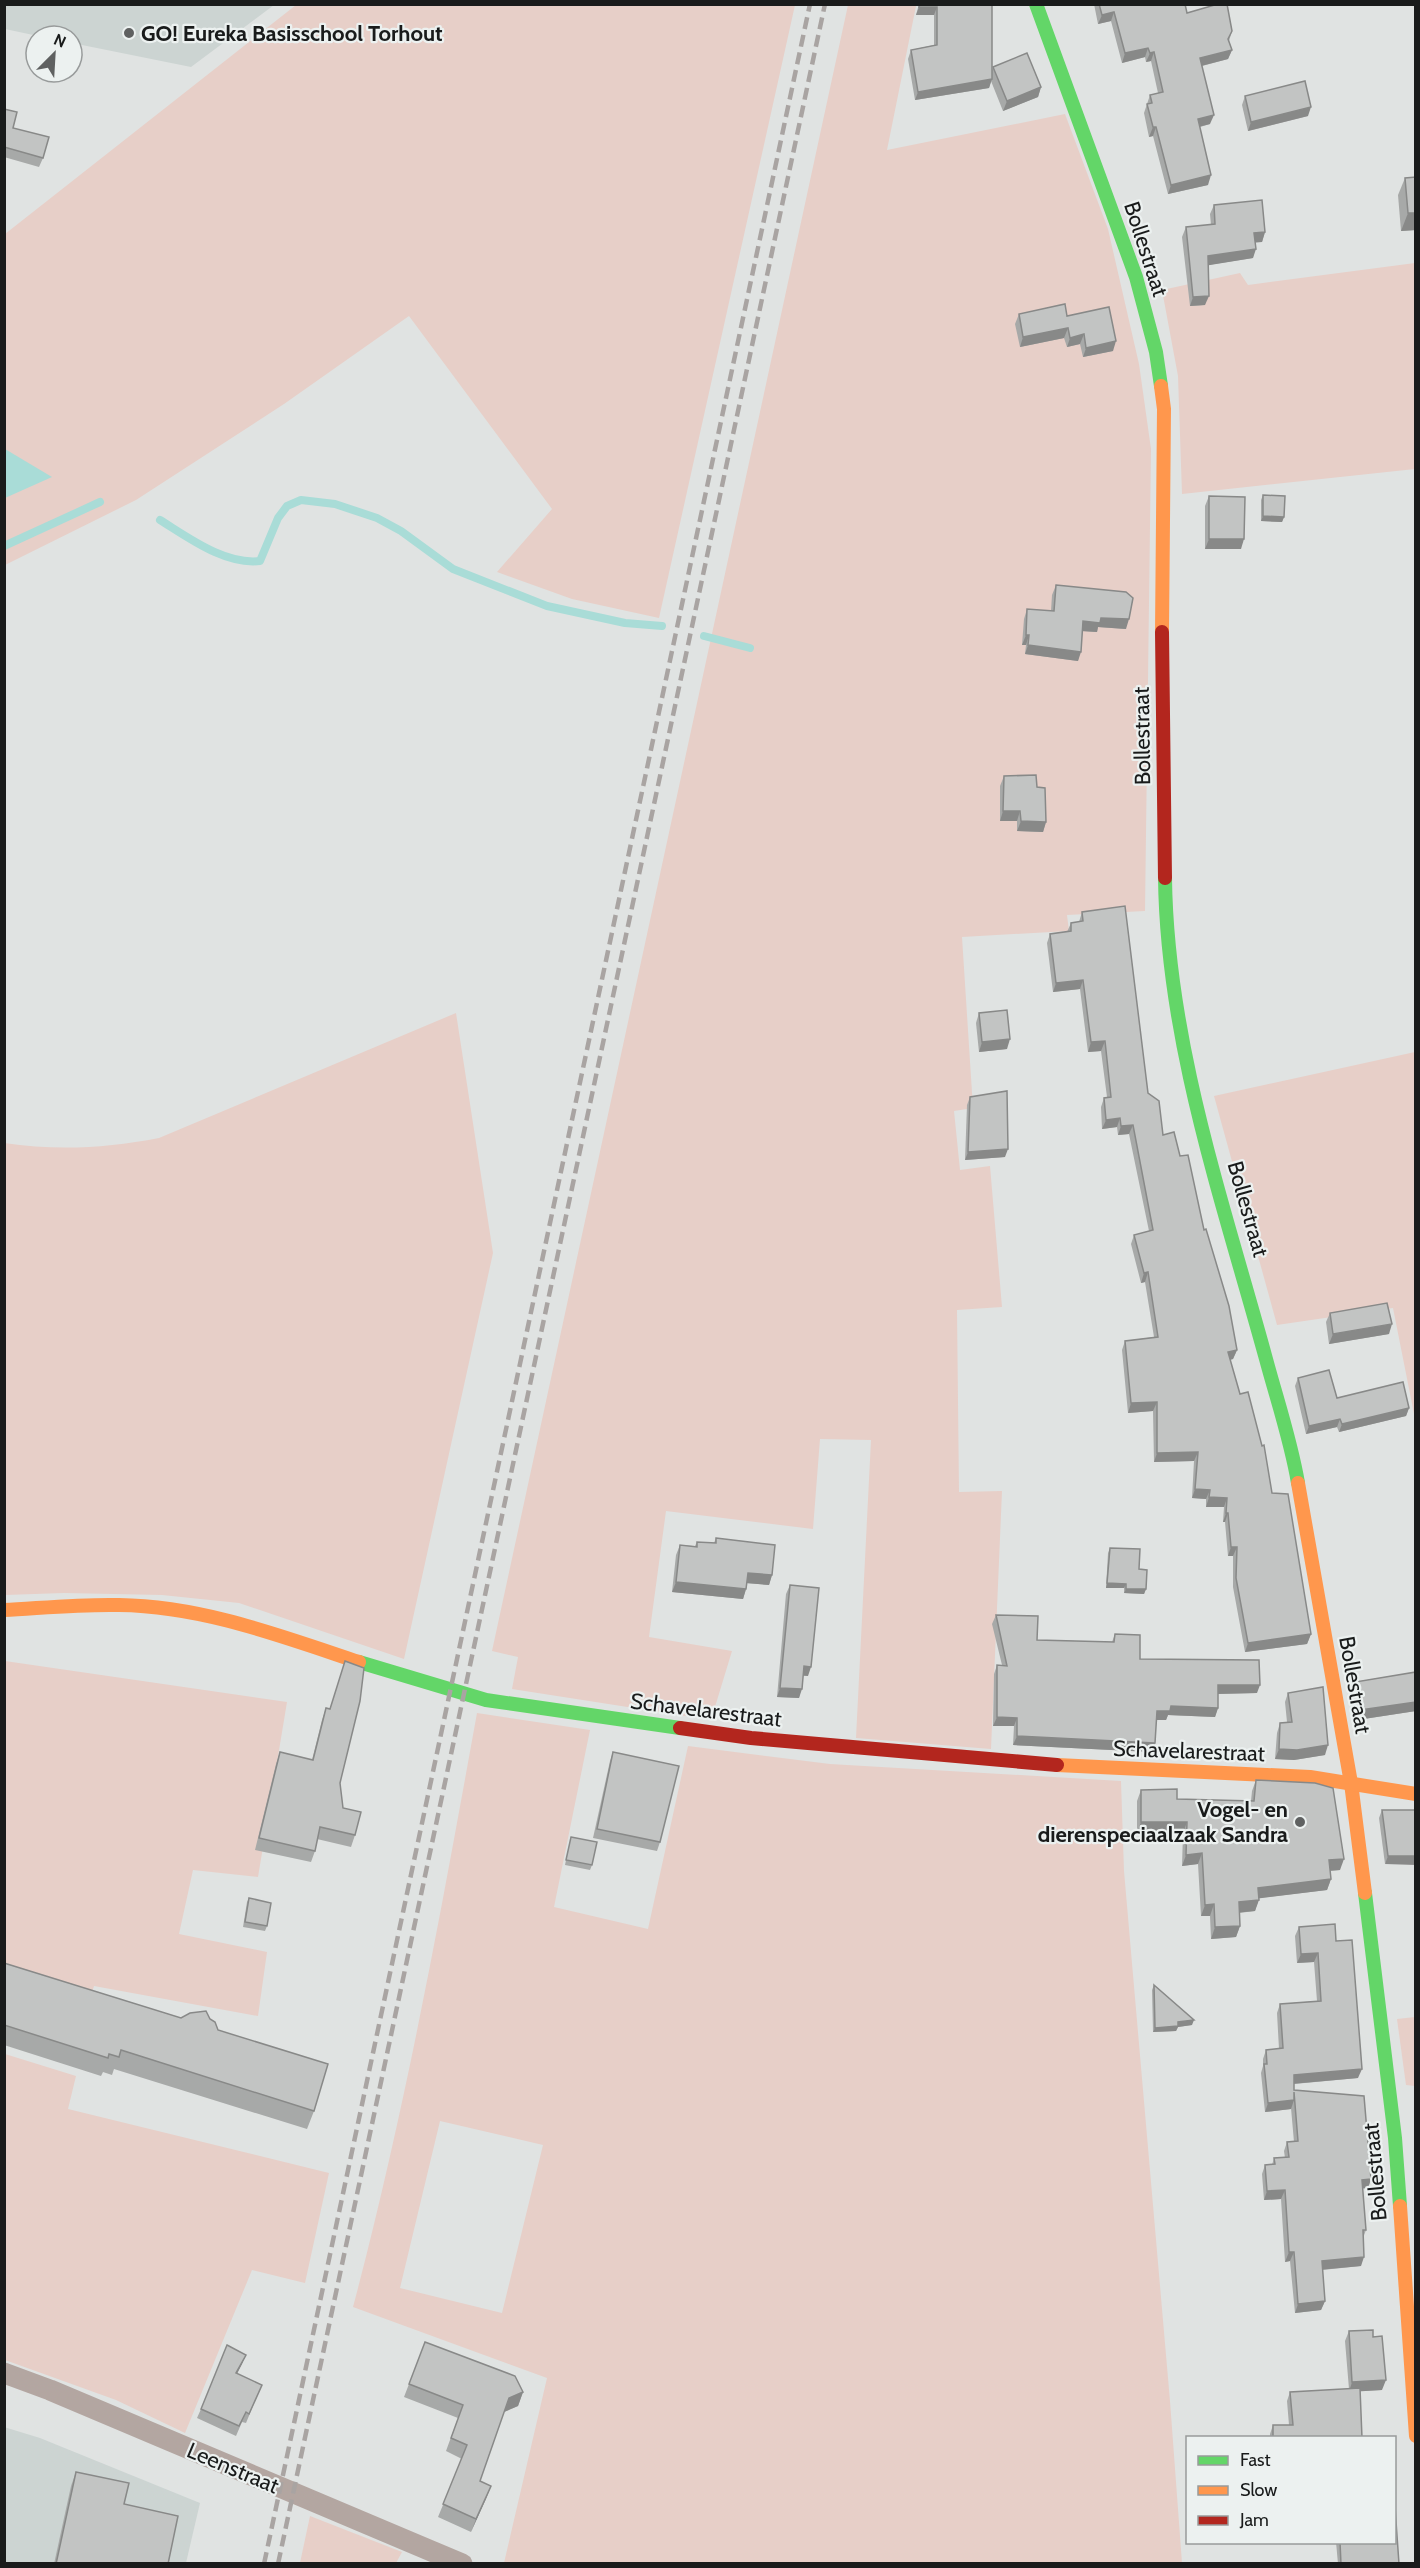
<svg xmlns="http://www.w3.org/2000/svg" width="1420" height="2568" font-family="Cabin,sans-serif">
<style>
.built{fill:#ccd4d2}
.green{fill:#e7cfc8;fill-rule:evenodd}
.water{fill:#a9dcd7}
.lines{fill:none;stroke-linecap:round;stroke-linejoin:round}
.stream{stroke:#a9dcd7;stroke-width:8}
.street{stroke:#b3a6a1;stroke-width:21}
.fast{stroke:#63d668;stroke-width:14}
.slow{stroke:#ff974d;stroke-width:14}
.jam{stroke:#b3261e;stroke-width:14}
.rail{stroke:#a9a4a2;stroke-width:4.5;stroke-dasharray:12 6;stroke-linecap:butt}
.wall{fill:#a7a9a8}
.shaded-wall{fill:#888988}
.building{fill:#c2c4c3;stroke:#888988;stroke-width:1.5}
.poi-dot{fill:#5f6161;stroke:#ecf1f0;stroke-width:2}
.labels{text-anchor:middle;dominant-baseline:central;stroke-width:4.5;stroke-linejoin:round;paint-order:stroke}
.poi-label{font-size:22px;font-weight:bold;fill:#191b1b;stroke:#ecf1f0;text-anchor:start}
.street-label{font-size:22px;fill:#191b1b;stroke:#ecf1f0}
</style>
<rect width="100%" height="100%" fill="#e0e3e2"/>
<g class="built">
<polygon points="4,5 5,4 274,5 191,67 72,43 72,36 38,36 5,29"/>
<polygon points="4,2427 40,2438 200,2503 186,2563 5,2563"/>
</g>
<g class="green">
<polygon points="296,5 795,5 659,618 572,599 497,572 552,509 409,316 284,404 136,500 5,565 5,234"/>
<polygon points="848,5 916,6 887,150 1065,114 1108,229 1139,364 1151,449 1145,911 1067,915 1069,931 962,937 973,1108 954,1111 960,1170 990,1166 1002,1307 957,1310 959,1492 1002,1491 991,1749 856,1738 871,1440 820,1439 813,1529 666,1511 649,1637 732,1651 711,1720 512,1689 518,1657 492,1651"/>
<polygon points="1415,263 1415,469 1182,494 1178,376 1162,290 1240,273 1248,285"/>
<path d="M456,1013l37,240 -89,406 -165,-56 -77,-8 -98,-2 -59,2 -1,-452c54,8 103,5 155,-5z"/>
<polygon points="1415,1052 1415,1419 1393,1308 1277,1325 1214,1096"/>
<polygon points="5,1661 287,1702 258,1877 193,1870 179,1934 267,1952 258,2016 94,1986 89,2002 5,1976"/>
<path d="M477,1713l113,17 -36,177 94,22 40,-183 142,18 291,17 3,90 46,530 12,162h-678l43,-185 -194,-71c52,-196 88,-395 124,-594zM440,2121l103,24 -41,168 -102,-25z"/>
<polygon points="1415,2017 1416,2017 1415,2086 1406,2085 1397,2019"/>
<polygon points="5,2054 76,2076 68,2109 329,2173 305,2283 252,2270 185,2433 116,2400 5,2360"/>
<polygon points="310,2516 402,2552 396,2563 300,2563"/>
</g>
<polygon class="water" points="4,449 5,449 52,477 5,498"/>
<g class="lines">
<g class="stream">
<path d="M160,520c29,18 65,45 100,41l18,-43 9,-12 14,-6 34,4 42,14 24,13 52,38 94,37 78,17 37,3"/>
<polyline points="4,546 100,502"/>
<polyline points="704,636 750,648"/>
</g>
<polyline class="street" points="4,2373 50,2390 462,2564"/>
<g class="fast">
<polyline points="1036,4 1136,277 1156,352 1161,386"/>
<path d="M1165,878c2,164 58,324 101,481 11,41 25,82 32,124"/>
<polyline points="359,1662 486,1700 680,1728"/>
<polyline points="1365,1893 1395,2138 1400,2206"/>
</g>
<g class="slow">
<polyline points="1161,386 1164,409 1162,632"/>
<polyline points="1298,1483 1351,1783 1365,1893"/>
<path d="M4,1610c38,-2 77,-6 115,-5 83,1 162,31 240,57"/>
<polyline points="1057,1765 1310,1777 1416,1794"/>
<polyline points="1400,2206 1416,2436"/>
</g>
<g class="jam">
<polyline points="1162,632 1165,878"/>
<polyline points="680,1728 751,1738 1057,1765"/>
</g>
<g class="rail">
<polyline points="264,2564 810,4"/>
<polyline points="278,2564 825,4"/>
</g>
</g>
<g class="wall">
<polygon points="919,4 992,4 992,70 993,67 1041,87 1038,97 1003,111 991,81 989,88 915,100 908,59 911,50 934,45 934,15 916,15"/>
<polygon points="1094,4 1185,4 1187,13 1232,31 1229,41 1232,50 1228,59 1202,66 1210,124 1200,127 1208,185 1168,194 1153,136 1149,137 1144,113 1150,95 1158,93 1151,61 1146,62 1145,57 1122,63 1111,21 1098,24"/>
<polygon points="1245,96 1308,116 1248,131 1242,105"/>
<polygon points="4,109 13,128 43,158 39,167 4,157"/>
<polygon points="1416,177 1416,230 1401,231 1398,195 1405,178"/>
<polygon points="1214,205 1265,232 1262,242 1255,242 1253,258 1208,265 1205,305 1190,306 1182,237 1186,227 1211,225 1210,214"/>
<polygon points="1019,314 1067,316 1113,351 1083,357 1080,344 1067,347 1064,338 1020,347 1015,324"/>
<polygon points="1263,495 1284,517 1282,522 1261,521 1261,500"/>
<polygon points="1209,496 1241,549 1205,549 1205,506"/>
<polygon points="1056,585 1126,629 1098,627 1097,632 1083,631 1078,661 1025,654 1026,645 1022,645 1024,619 1027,609 1051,611 1052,595"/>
<polygon points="1004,776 1037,787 1046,822 1043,832 1017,831 1017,821 1000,821 1000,786"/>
<polygon points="1082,912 1163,1135 1180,1156 1204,1230 1237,1350 1233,1359 1230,1360 1240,1394 1272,1493 1311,1634 1307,1644 1245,1652 1233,1587 1233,1556 1228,1556 1225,1522 1223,1522 1224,1507 1206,1507 1206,1499 1192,1498 1194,1461 1154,1462 1153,1411 1128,1413 1122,1350 1125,1341 1154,1337 1145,1282 1141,1283 1131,1244 1134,1235 1149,1231 1129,1134 1118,1135 1117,1127 1102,1129 1101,1107 1104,1098 1107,1097 1101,1051 1088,1052 1080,989 1053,992 1047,943 1050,934 1067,932 1071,923 1079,922"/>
<polygon points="979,1013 1007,1049 979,1052 976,1023"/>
<polygon points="970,1097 1005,1157 965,1160 967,1105"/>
<polygon points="1330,1313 1389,1334 1329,1344 1326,1322"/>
<polygon points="1298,1378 1337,1398 1409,1408 1406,1416 1339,1432 1337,1427 1306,1434 1295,1386"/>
<polygon points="716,1538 772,1575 769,1585 747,1583 746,1589 743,1599 672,1592 676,1555 680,1545 695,1546 697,1542 714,1543"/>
<polygon points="1110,1548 1146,1589 1144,1594 1124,1593 1124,1588 1106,1588 1108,1553"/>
<polygon points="790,1585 808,1676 803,1676 799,1698 777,1697 786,1594"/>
<polygon points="996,1615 1037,1640 1112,1642 1115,1634 1140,1659 1257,1693 1218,1694 1218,1708 1215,1717 1168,1715 1166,1720 1156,1720 1155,1743 1152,1752 1013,1745 1014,1726 993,1726 994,1674 997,1665 1002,1665 992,1624"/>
<polygon points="1416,1672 1416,1711 1357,1720 1352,1692 1355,1682"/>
<polygon points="1288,1693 1325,1755 1294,1760 1275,1759 1277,1733 1280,1723 1287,1722 1285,1702"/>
<polygon points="326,1708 340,1783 343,1808 355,1835 351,1847 317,1839 315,1851 311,1862 255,1850 276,1764 280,1752 312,1760 322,1720"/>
<polygon points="613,1752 660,1842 657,1851 593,1838 610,1761"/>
<polygon points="1256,1780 1340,1870 1330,1871 1331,1879 1327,1890 1259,1898 1255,1911 1239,1913 1240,1926 1236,1937 1211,1939 1210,1916 1201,1916 1198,1864 1182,1866 1183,1833 1137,1833 1137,1801 1141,1790 1177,1799 1251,1801 1252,1791"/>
<polygon points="1382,1810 1416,1810 1385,1864 1379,1818"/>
<polygon points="571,1837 592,1865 590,1870 565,1865"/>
<polygon points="249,1898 267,1926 265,1931 243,1927 247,1902"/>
<polygon points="1299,1927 1336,1941 1358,2078 1294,2084 1294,2090 1371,2179 1368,2188 1362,2188 1366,2230 1363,2238 1361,2266 1322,2270 1325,2301 1321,2310 1295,2313 1290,2261 1285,2262 1281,2199 1264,2200 1262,2174 1265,2165 1272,2165 1274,2158 1285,2158 1284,2151 1287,2142 1294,2142 1291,2108 1291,2109 1265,2112 1261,2073 1263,2066 1263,2059 1266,2050 1279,2049 1277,2013 1280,2004 1317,2001 1314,1962 1297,1963 1295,1936"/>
<polygon points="4,1963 181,2018 210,2019 218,2030 314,2111 307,2129 114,2069 112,2075 103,2072 101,2076 4,2045"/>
<polygon points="1154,1985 1192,2025 1178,2027 1176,2031 1153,2032 1152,1990"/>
<polygon points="1349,2331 1373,2337 1382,2390 1360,2391 1362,2438 1270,2438 1270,2434 1273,2425 1289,2425 1287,2401 1290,2392 1349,2389 1345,2341"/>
<polygon points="246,2355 237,2374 258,2394 246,2423 242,2422 236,2436 197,2418 201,2409"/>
<polygon points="409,2384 523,2392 518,2406 504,2412 480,2481 491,2486 471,2532 438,2517 462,2459 446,2451 458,2418 404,2397"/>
<polygon points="76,2472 124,2504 168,2564 54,2564 71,2486"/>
<polygon points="1336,2542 1395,2542 1399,2564 1338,2564"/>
</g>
<g class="shaded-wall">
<polygon points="919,7 937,7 934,15 916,15"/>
<polygon points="1114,12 1111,21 1098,24 1102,15"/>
<polygon points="1148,48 1145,57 1122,63 1125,53"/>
<polygon points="1232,50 1228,59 1197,67 1200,58"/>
<polygon points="1154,52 1151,61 1146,62 1150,53"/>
<polygon points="992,79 989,88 915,100 918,92"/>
<polygon points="1041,87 1038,97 1003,111 1007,101"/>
<polygon points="1311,107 1308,116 1248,131 1251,122"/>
<polygon points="1214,115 1210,124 1194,128 1198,119"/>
<polygon points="1153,127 1156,127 1153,136 1149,137"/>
<polygon points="1211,175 1208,185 1168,194 1171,185"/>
<polygon points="1408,213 1416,213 1416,230 1401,231"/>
<polygon points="1265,232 1262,242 1251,243 1254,233"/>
<polygon points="1256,249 1253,258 1204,266 1208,256"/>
<polygon points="1209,296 1205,305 1190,306 1193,297"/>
<polygon points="1068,328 1064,338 1020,347 1023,337"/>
<polygon points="1084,334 1080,344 1067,347 1070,338"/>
<polygon points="1116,341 1113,351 1083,357 1086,348"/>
<polygon points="1263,516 1284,517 1282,522 1261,521"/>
<polygon points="1209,539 1244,539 1241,549 1205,549"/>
<polygon points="1101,618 1129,619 1126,629 1098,627 1097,632 1080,631 1083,621"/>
<polygon points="1026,635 1029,635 1026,645 1022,645"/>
<polygon points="1028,645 1081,652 1078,661 1025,654"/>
<polygon points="1003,811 1020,811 1017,821 1000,821"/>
<polygon points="1021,821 1046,822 1043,832 1017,831"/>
<polygon points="1083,980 1080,989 1053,992 1056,983"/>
<polygon points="1010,1039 1007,1049 979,1052 982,1042"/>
<polygon points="1105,1041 1101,1051 1088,1052 1091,1042"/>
<polygon points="1120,1118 1117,1127 1102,1129 1106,1120"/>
<polygon points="1133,1125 1129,1134 1118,1135 1121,1126"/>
<polygon points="1008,1149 1005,1157 965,1160 968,1152"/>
<polygon points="1148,1272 1145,1282 1141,1283 1144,1273"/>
<polygon points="1392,1324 1389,1334 1329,1344 1333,1334"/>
<polygon points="1237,1350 1233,1359 1224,1361 1228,1352"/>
<polygon points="1157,1402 1153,1411 1128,1413 1131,1403"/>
<polygon points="1409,1408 1406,1416 1339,1432 1342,1424"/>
<polygon points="1340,1419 1337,1427 1306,1434 1309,1426"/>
<polygon points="1198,1452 1194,1461 1154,1462 1157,1453"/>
<polygon points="1195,1489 1210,1490 1206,1499 1192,1498"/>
<polygon points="1209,1497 1227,1498 1224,1507 1206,1507"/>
<polygon points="1226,1513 1228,1513 1225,1522 1223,1522"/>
<polygon points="1231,1547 1237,1547 1233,1556 1228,1556"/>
<polygon points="748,1573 772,1575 769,1585 745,1583"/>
<polygon points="676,1582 746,1589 743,1599 672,1592"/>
<polygon points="1107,1583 1126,1584 1124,1588 1106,1588"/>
<polygon points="1126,1589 1146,1589 1144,1594 1124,1593"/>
<polygon points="1311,1634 1307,1644 1245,1652 1248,1643"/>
<polygon points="804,1666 811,1667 808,1676 801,1675"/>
<polygon points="1218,1685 1260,1685 1257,1693 1215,1694"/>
<polygon points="780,1688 802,1689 799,1698 777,1697"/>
<polygon points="1416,1702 1416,1711 1357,1720 1360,1710"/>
<polygon points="1171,1706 1218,1708 1215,1717 1168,1715 1166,1720 1153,1720 1157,1711"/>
<polygon points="997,1717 1017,1718 1014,1726 993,1726"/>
<polygon points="1017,1736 1155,1743 1152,1752 1013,1745"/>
<polygon points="1328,1745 1325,1755 1294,1760 1275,1759 1279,1749"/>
<polygon points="1141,1822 1187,1822 1183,1833 1137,1833"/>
<polygon points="1202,1853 1198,1864 1182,1866 1186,1855"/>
<polygon points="1388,1856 1416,1856 1416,1865 1385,1864"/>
<polygon points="1344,1859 1340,1870 1325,1871 1329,1860"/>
<polygon points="1331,1879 1327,1890 1254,1899 1258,1888"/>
<polygon points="1259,1900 1255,1911 1234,1913 1239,1902"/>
<polygon points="1214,1904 1210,1916 1201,1916 1205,1905"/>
<polygon points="1240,1926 1236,1937 1211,1939 1215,1927"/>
<polygon points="1318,1953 1314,1962 1297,1963 1301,1954"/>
<polygon points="1194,2020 1192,2025 1178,2027 1176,2031 1153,2032 1155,2028 1178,2022"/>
<polygon points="1362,2069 1358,2078 1291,2084 1294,2075"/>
<polygon points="1294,2100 1291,2109 1265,2112 1268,2103"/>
<polygon points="1371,2179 1368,2188 1358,2189 1362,2180"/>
<polygon points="1285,2190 1281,2199 1264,2200 1267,2191"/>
<polygon points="1289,2252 1294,2252 1290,2261 1285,2262"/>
<polygon points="1364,2257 1361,2266 1318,2270 1322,2261"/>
<polygon points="1325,2301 1321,2310 1295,2313 1298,2304"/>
<polygon points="246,2355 242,2364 232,2383 236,2373"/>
<polygon points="1386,2380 1382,2390 1349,2392 1352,2382"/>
<polygon points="523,2392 518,2406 504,2412 509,2398"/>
<polygon points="491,2486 486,2499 471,2532 476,2519"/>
</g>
<g class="building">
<polygon points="920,4 992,4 992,79 918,92 911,50 937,45 937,7 919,7"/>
<polygon points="1099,4 1185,4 1187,13 1218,4 1227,4 1232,31 1228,39 1232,50 1200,58 1214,115 1198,119 1211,175 1171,185 1156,127 1153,127 1147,104 1152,103 1150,95 1163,92 1154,52 1150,53 1148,48 1125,53 1114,12 1102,15"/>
<polygon points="1027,53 1041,87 1007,101 993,67"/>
<polygon points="1305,81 1311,107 1251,122 1245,96"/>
<polygon points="4,109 17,112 13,128 49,137 43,158 4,147"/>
<polygon points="1416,177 1416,213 1408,213 1405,178"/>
<polygon points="1262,200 1265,232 1254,233 1256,249 1208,256 1209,296 1193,297 1186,227 1215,224 1214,205"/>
<polygon points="1065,304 1067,316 1109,307 1116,341 1086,348 1084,334 1070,338 1068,328 1023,337 1019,314"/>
<polygon points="1263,495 1285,496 1284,517 1263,516"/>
<polygon points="1209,496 1245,497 1244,539 1209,539"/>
<polygon points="1056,585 1126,592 1133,598 1129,619 1101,618 1100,623 1083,621 1081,652 1028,645 1029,635 1026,635 1027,609 1054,611"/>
<polygon points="1036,775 1037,787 1045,788 1046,822 1021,821 1020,811 1003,811 1004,776"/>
<polygon points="1125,906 1148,1093 1159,1101 1163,1135 1174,1132 1180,1156 1188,1155 1204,1230 1206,1229 1229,1306 1237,1350 1228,1352 1240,1394 1248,1392 1262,1446 1264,1445 1272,1493 1288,1494 1311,1634 1248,1643 1236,1578 1237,1547 1231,1547 1228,1513 1226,1513 1227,1498 1209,1497 1210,1490 1195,1489 1198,1452 1157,1453 1157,1402 1131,1403 1125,1341 1158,1337 1148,1272 1144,1273 1134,1235 1153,1230 1133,1125 1121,1126 1120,1118 1106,1120 1104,1098 1111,1097 1105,1041 1091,1042 1083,980 1056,983 1050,934 1071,931 1071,923 1083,921 1082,912"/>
<polygon points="1007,1010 1010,1039 982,1042 979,1013"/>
<polygon points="1007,1091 1008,1149 968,1152 970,1097"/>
<polygon points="1387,1303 1392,1324 1333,1334 1330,1313"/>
<polygon points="1329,1370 1337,1398 1403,1382 1409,1408 1342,1424 1340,1419 1309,1426 1298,1378"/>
<polygon points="716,1538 775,1545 772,1575 748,1573 746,1589 676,1582 680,1545 697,1547 697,1542 716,1543"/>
<polygon points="1110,1548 1140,1549 1139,1569 1147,1570 1146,1589 1126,1589 1126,1584 1107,1583"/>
<polygon points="790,1585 819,1588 811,1667 804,1666 802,1689 780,1688"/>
<polygon points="996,1615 1038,1616 1037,1640 1114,1642 1115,1634 1140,1635 1140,1659 1259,1660 1260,1685 1218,1685 1218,1708 1171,1706 1170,1711 1157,1711 1155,1743 1017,1736 1017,1718 997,1717 997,1665 1007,1666"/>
<polygon points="345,1661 364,1668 360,1701 340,1783 343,1808 361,1812 355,1835 320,1827 315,1851 259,1838 280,1752 313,1760 326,1708 330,1709"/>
<polygon points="1416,1672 1416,1702 1360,1710 1355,1682"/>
<polygon points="1323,1687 1328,1745 1297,1750 1279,1749 1280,1723 1292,1722 1288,1693"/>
<polygon points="613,1752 679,1766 660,1842 597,1829"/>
<polygon points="1256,1780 1315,1783 1333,1788 1344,1859 1329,1860 1331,1879 1258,1888 1259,1900 1239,1902 1240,1926 1215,1927 1214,1904 1205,1905 1202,1853 1186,1855 1187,1822 1141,1822 1141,1790 1177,1789 1177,1799 1254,1801"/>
<polygon points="1382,1810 1416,1810 1416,1856 1388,1856"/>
<polygon points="571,1837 597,1842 592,1865 566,1860"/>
<polygon points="249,1898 271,1903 267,1926 245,1922"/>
<polygon points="1335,1924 1336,1941 1352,1940 1362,2069 1294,2075 1294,2090 1364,2096 1371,2179 1362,2180 1366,2230 1363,2230 1364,2257 1322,2261 1325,2301 1298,2304 1294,2252 1289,2252 1285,2190 1267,2191 1265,2165 1275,2164 1274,2158 1289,2157 1287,2142 1298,2141 1294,2092 1294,2100 1268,2103 1264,2064 1267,2064 1266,2050 1283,2048 1280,2004 1321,2001 1318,1953 1301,1954 1299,1927"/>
<polygon points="4,1963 181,2018 190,2013 206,2011 210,2019 215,2022 218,2030 328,2064 314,2111 121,2050 119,2057 109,2054 108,2058 4,2025"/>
<polygon points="1154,1985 1194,2020 1178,2022 1178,2026 1155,2028"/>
<polygon points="1373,2330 1373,2337 1382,2336 1386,2380 1352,2382 1349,2331"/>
<polygon points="425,2342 515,2376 523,2392 509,2398 480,2481 491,2486 476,2519 443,2504 467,2445 451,2438 463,2405 409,2384"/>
<polygon points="227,2345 246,2355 236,2373 262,2385 249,2414 246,2412 239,2426 201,2409"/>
<polygon points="1360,2388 1362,2438 1273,2438 1273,2425 1293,2425 1290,2392"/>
<polygon points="76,2472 129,2483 124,2504 178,2516 168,2564 56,2564"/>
<polygon points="1395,2507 1399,2564 1341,2564 1340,2542 1395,2542"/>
</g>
<g class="poi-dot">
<circle cx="129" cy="33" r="6"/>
<circle cx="1300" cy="1822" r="6"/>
</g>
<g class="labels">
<g class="poi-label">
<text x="141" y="33">GO! Eureka Basisschool Torhout</text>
<text x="1288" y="1809" text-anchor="end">Vogel- en<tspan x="1288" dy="25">dierenspeciaalzaak Sandra</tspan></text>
</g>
<g class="street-label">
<text transform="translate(1146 249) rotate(72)">Bollestraat</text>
<text transform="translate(1142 736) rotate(-91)">Bollestraat</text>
<text transform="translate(1248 1209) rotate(74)">Bollestraat</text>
<text transform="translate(1355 1685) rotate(80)">Bollestraat</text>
<text transform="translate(706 1710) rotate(7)">Schavelarestraat</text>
<text transform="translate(1189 1751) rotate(2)">Schavelarestraat</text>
<text transform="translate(1375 2172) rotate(-95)">Bollestraat</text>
<text transform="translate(233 2468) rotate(23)">Leenstraat</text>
</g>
</g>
<rect width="1420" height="2568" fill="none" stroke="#191b1b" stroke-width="12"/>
<rect x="1186" y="2436" width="210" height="108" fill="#ecf1f0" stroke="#989b9b" stroke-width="1.5"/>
<rect x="1198" y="2456" width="30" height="9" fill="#63d668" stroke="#989b9b" stroke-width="1.5"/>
<text x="1240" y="2466" font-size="18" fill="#191b1b">Fast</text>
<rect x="1198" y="2486" width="30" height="9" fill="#ff974d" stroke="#989b9b" stroke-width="1.5"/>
<text x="1240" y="2496" font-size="18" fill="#191b1b">Slow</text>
<rect x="1198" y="2516" width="30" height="9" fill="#b3261e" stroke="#989b9b" stroke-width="1.5"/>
<text x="1240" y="2526" font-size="18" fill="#191b1b">Jam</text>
<g transform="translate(54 54) rotate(24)"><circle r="28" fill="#ecf1f0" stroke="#989b9b" stroke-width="1.5"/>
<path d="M0-4.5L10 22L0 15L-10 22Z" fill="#5f6161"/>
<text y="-9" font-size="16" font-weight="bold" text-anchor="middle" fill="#191b1b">N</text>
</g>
</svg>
